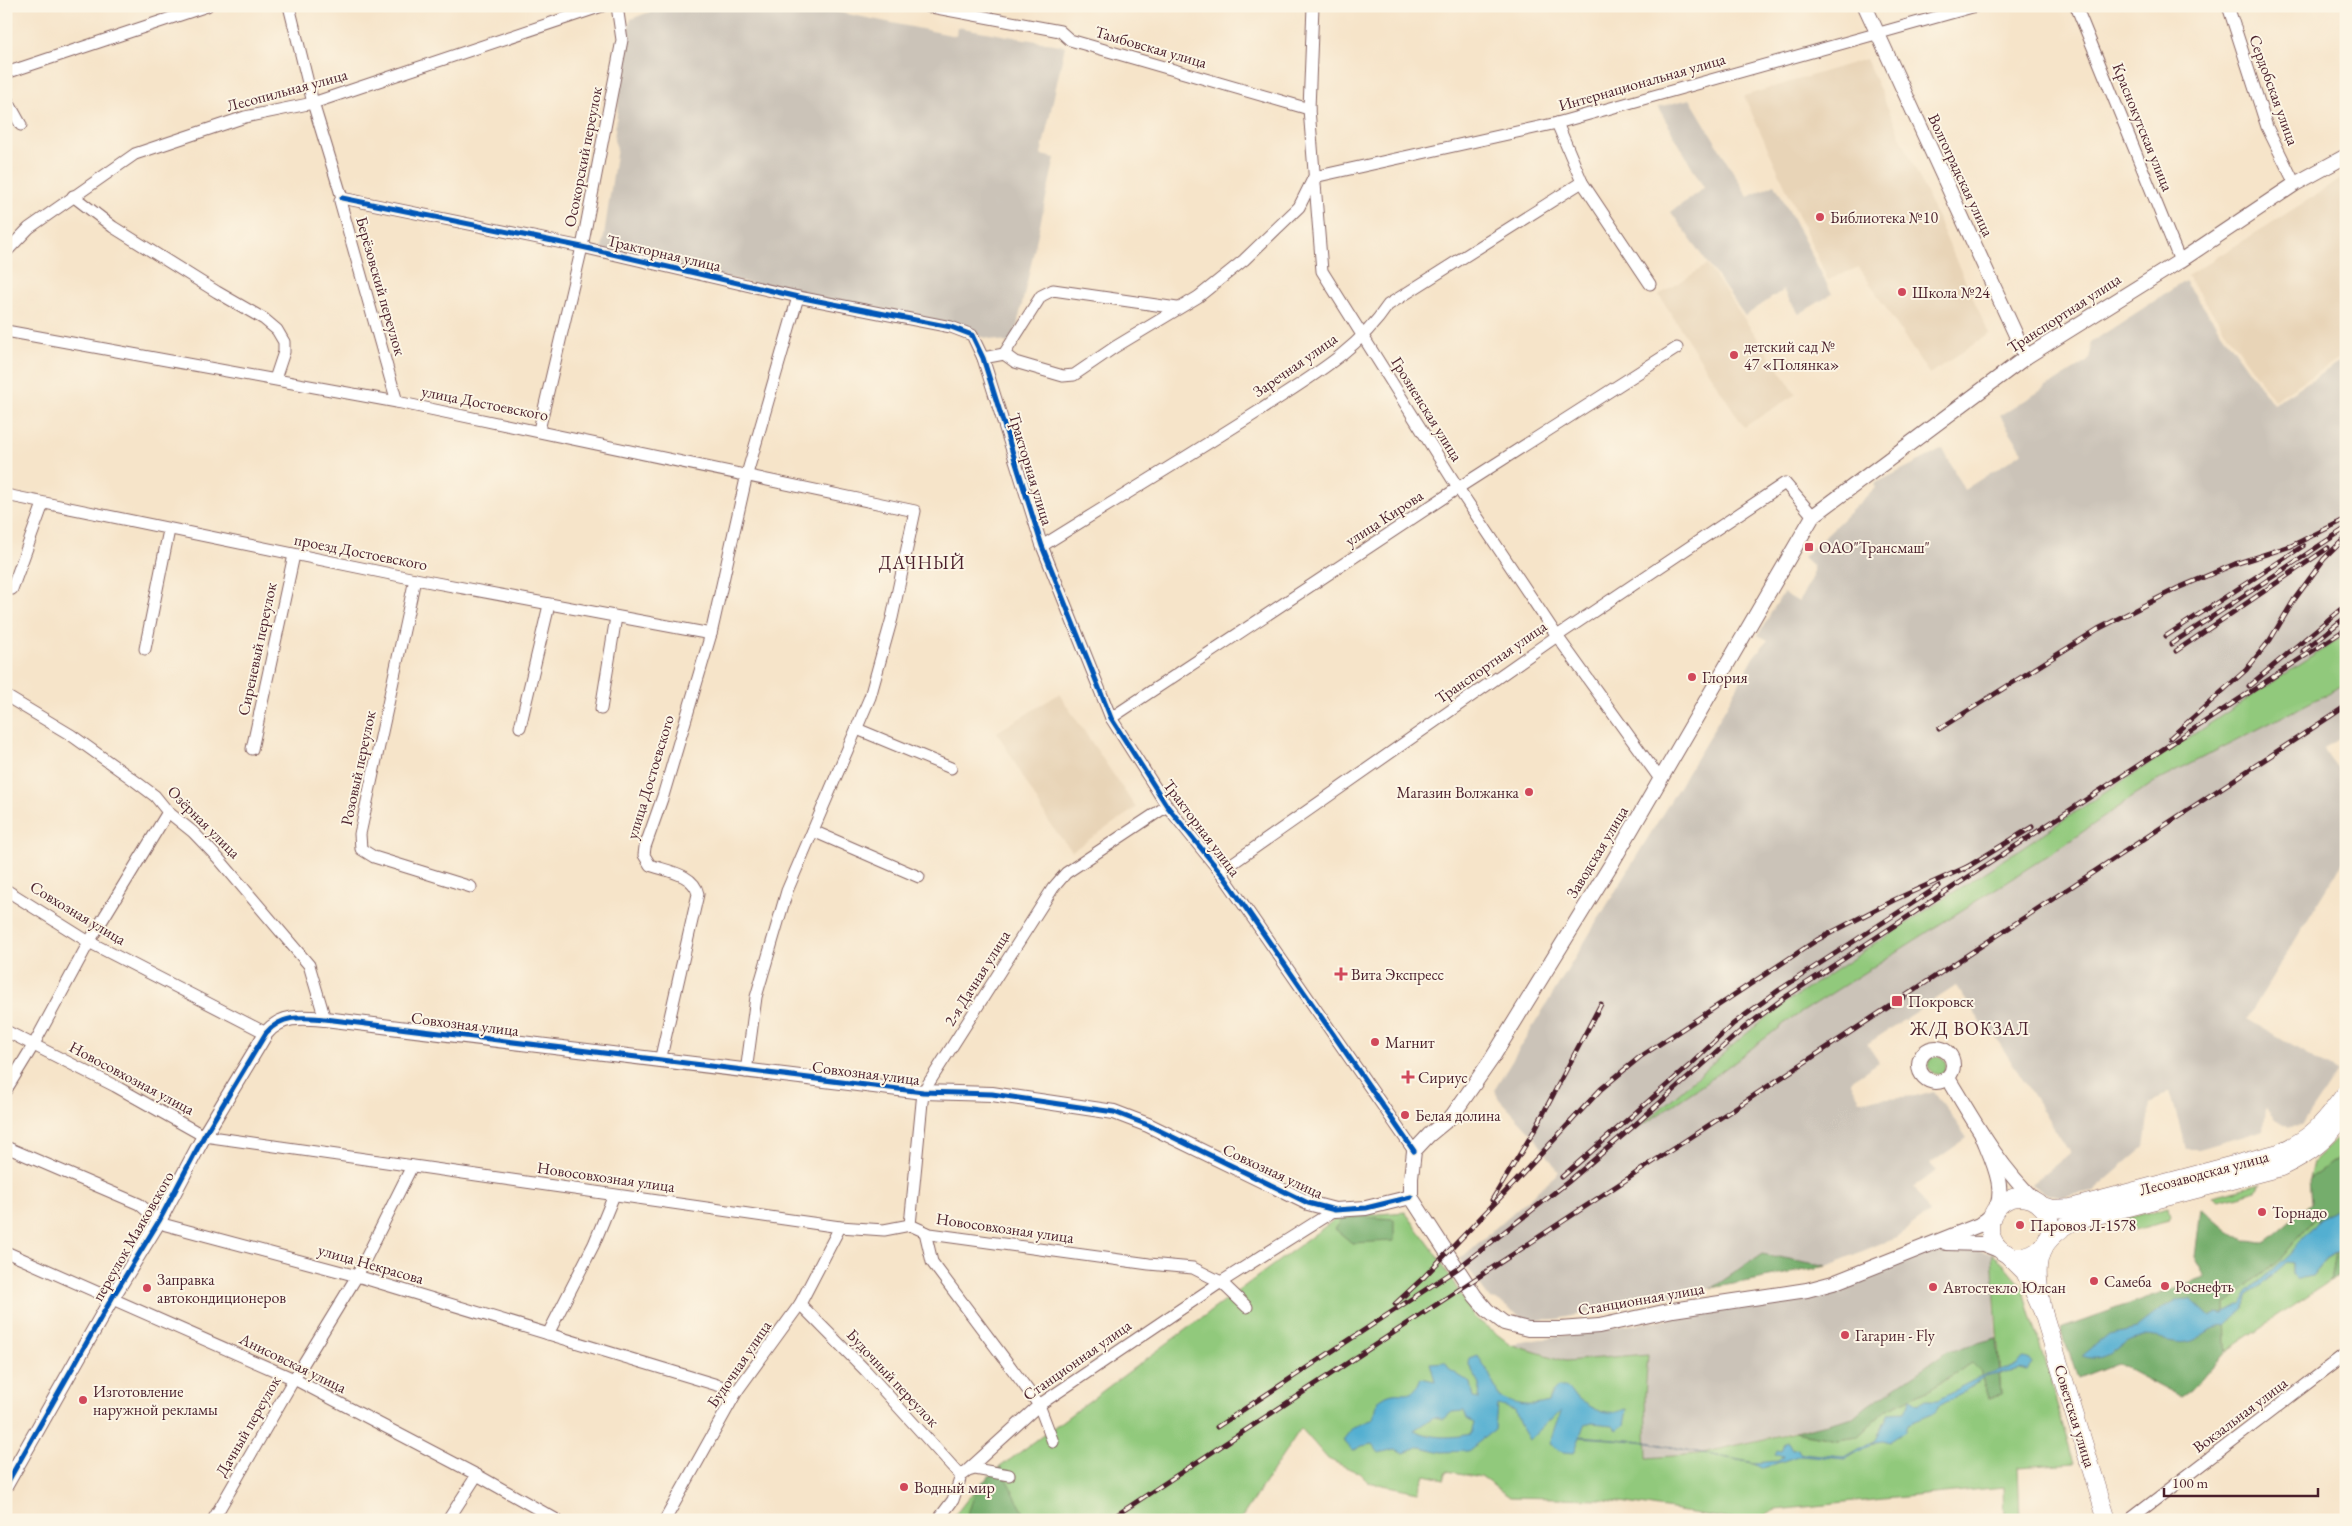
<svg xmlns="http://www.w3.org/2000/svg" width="2352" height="1526" font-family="'EB Garamond',serif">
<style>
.built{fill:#e8d4b7}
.industrial{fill:#cbc3b8}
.green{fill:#91c97c;stroke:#6e7454}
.forest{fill:#74ad6c;stroke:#5f664c}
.water{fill:#53afd1;stroke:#4e677e;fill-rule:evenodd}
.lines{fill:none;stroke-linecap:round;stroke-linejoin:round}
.minor-casing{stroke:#866462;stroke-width:13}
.tertiary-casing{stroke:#866462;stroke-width:16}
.primary-casing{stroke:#866462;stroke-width:19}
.minor{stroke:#fff;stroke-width:11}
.tertiary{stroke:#fff;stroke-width:14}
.primary{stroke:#fff;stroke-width:18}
.rail-casing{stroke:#4a1f2b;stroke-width:5}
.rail{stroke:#fcf5e5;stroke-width:3;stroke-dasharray:9;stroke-linecap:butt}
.cycleway-casing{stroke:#fcf5e5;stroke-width:8}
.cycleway{stroke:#0057b8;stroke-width:5}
.poi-dot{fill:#d1495b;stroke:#fcf5e5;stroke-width:2}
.labels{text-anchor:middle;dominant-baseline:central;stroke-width:4;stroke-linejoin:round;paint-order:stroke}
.street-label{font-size:16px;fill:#4a1f2b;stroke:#fcf5e5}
.poi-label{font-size:16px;fill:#4a1f2b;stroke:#fcf5e5;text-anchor:start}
.neighbourhood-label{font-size:18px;letter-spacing:1px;fill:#4a1f2b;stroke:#fcf5e5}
</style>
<rect width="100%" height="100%" fill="#fcf5e5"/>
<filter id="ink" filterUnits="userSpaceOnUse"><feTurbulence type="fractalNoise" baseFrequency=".02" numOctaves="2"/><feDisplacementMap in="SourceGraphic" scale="10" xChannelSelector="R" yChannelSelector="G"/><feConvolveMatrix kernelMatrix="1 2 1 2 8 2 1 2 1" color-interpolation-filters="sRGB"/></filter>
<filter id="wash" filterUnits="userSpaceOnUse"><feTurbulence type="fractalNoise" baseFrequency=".0096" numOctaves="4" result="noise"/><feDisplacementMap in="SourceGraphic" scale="20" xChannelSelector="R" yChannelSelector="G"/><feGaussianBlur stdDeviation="1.12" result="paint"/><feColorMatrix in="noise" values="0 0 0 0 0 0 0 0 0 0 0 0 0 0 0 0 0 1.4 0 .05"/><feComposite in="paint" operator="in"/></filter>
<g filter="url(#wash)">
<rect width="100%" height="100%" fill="#f6e4c9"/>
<g class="built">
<polygon points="1866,59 1989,334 1929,374 1859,267 1828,280 1744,96"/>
<polygon points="2346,176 2346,354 2274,400 2187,276"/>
<polygon points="1707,265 1796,394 1744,427 1659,295"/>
<polygon points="1059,694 1136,808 1072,851 1052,827 997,732"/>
</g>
<g class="industrial">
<polygon points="665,6 808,6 956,36 957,27 1065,46 1041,155 1055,158 1013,344 602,249 617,148 614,140 626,36 631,19"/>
<polygon points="1690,99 1748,197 1775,184 1832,294 1799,314 1783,290 1745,316 1671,212 1704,188 1658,107"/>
<polygon points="2185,281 2273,404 2346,358 2346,634 1787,1002 1763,1019 1641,1126 1710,1080 1785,1023 2061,847 2153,783 2346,684 2346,733 2323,749 2346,779 2346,857 2247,1019 2337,1072 2301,1126 2289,1127 2276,1119 2266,1108 2264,1130 2199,1149 2186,1149 2170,1091 2150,1104 2144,1147 2093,1191 2058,1197 2044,1193 2032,1184 2070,1153 1996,1038 1987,1031 1956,986 1867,1044 1879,1062 1850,1081 1860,1100 1915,1096 1934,1091 1967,1138 1930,1164 1937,1171 1914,1186 1930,1213 1896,1237 1827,1266 1762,1254 1712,1288 1557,1319 1526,1320 1496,1300 1490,1299 1460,1259 1559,1172 1532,1134 1498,1098 1495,1089 1708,739 1755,655 1768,640 1758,635 1783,593 1799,602 1813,574 1813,566 1803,557 1876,487 1874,484 1943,449 1964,490 2023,452 2000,416 2088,361 2091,351 2090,343"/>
<polygon points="1951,1248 1972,1248 1992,1254 1996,1338 1948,1351 1867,1406 1854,1417 1698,1454 1647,1458 1645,1395 1648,1354 1565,1361 1510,1344 1805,1297 1913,1258"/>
</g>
<g class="green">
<path d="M2346,634v50l-193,99 -92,64 -276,176 -75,57 -76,51c52,-42 99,-90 153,-129z"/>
<circle cx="1937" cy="1065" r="9"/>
<polygon points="2346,1130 2346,1153 2309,1179 2313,1162"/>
<polygon points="2261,1184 2257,1191 2219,1201 2213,1196"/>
<polygon points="2169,1207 2171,1217 2169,1221 2134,1230 2130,1228 2128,1218"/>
<polygon points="1405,1212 1437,1255 1475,1318 1510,1344 1565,1361 1648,1354 1645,1395 1647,1458 1698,1454 1795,1432 1837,1440 1857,1437 1886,1410 1931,1388 1972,1363 1980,1371 1988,1398 2001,1395 1992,1254 1999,1259 2023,1287 2074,1463 2018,1467 2020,1520 2004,1520 2003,1487 1775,1510 1755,1520 1737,1520 1600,1499 1510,1497 1481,1477 1447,1471 1444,1479 1425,1475 1418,1492 1368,1482 1359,1473 1328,1459 1301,1428 1240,1520 951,1520 977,1487 1000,1467 1338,1217"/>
<polygon points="2314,1219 2319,1219 2286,1262 2293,1264 2293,1274 2312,1276 2326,1259 2336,1253 2331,1281 2226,1351 2225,1304 2277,1263"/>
</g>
<g class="forest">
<polygon points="2346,1153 2346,1203 2319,1219 2314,1219 2277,1263 2225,1304 2226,1351 2191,1391 2182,1397 2117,1363 2078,1378 2061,1328 2206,1277 2195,1257 2201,1208 2228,1231 2245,1241 2265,1242 2311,1203 2309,1179"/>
<polygon points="1364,1217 1394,1219 1394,1241 1352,1243 1335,1229 1343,1219"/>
<polygon points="2346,1246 2346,1270 2331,1281 2336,1253"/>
<polygon points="1762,1254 1827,1266 1712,1288"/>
<polygon points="1996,1338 2001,1395 1988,1398 1980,1371 1972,1363 1931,1388 1886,1410 1857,1437 1837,1440 1795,1432 1854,1417 1867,1406 1948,1351"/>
<polygon points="1000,1467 1024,1513 1015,1520 966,1520 977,1487"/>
</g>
<g class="water">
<path d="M2346,1203v43l-20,13 -14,17 -16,3 -3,-5v-10l-7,-1 -36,32 -7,14 -18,17c-18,1 -25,14 -38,16 -16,3 -33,-8 -50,-4 -21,5 -29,27 -55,18l27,-22 28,-6 26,-21 13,-7 15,-1 19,18 7,-4 6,1 19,-10 7,-12 41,-38 29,-35z"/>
<path d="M1477,1355c9,11 17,28 22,42 17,8 31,11 49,5l4,-9 6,-6h7c8,9 29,24 42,26 6,1 14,-3 20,-4l-3,16 -7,5 -4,-5 -21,-2 -8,2 -4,11 60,5 114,22 24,-2 6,-5 -9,-1 2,-5 4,1 3,-8 4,-1 4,7 6,-1 2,5 45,4 31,-18 13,-26 16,-1 6,-13 7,5 8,-5h11l47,-24 35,-11 5,-6 5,1 4,5 -5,7 -8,-2 -35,7 -20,15 -26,14 -4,8 -27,11 -2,7 -17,11 -7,-2 -6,1 -30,18 -45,-4 -38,13 -9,-5 -114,-22 -60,-4 -6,16 -11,-1 -13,-8 11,-32c-12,6 -21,19 -32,28l-10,-17 -4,-13 -18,-5 -2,24 -27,22 -26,1 -22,-5 -16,6 -9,-4 -16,4 -7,-9 -10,2 -9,5 -10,-11 10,-13 21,-8 4,-19c3,-1 7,-5 11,-6 15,-5 24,7 32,-16l14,3 -5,-18 15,-1 5,8 21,13 3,15 5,1 1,-14 -12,-22 1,-5zM1464,1411l3,8 7,4 -3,11c-20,4 -38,5 -57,-4l20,-13 10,2 8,-7z"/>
</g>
</g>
<g filter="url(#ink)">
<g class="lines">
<g class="minor-casing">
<g id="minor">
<polyline points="289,6 313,103 342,198 340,201 397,402"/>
<polyline points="926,6 1060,31 1070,40 1309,109"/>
<polyline points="1313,6 1309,109 1322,271 1458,488 1557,636 1660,779"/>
<polyline points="2076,6 2180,261"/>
<polyline points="2228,6 2267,127 2295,184"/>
<polyline points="6,73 207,6"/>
<polyline points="6,98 21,125"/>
<polyline points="1557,123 1582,182 1650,284"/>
<polyline points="73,196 113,227 217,292 264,319 277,330 284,342 284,352 275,379"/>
<polyline points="342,198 582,247 798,297 951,327 972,335 983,358 1042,546 1111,718 1167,806 1225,878 1414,1151"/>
<polyline points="6,252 29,228 135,154 245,117 313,103 602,6"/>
<polyline points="6,331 397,402 915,511 892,618 870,697 787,891 756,997 746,1072"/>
<polyline points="1004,354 1041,296 1053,290 1177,308"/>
<polyline points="983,358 1004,354 1015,362 1063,376 1074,375 1115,347 1198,297 1244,260 1299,207 1314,177 1557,123 1976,6"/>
<polyline points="539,430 582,247 622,40 617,6"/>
<polyline points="6,495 415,579 711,634"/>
<path d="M1042,546c72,-45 145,-89 217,-135 46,-31 97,-58 129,-106l194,-123"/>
<polyline points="415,579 360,834 361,849 374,857 471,887"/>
<polyline points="12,589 43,504"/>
<polyline points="145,649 169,530"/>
<polyline points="6,696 71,735 131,778 155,796 168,812 193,832 218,858 309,965 325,1019"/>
<polyline points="601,709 616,617"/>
<polyline points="1111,718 1458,488 1677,348"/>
<polyline points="520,727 549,605"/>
<polyline points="857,729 951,768"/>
<polyline points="252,749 294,555"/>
<polyline points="813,831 919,877"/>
<polyline points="1220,872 1557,636 1785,483 1813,516"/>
<polyline points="6,890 89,942 266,1033"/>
<polyline points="6,1031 115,1086 204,1136 840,1227 884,1230 910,1225 930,1234 1149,1264 1193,1268 1221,1282 1247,1307"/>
<path d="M660,1061l38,-167c-4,-20 -31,-23 -48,-29l-6,-10 1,-8 18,-51 48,-162 36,-160 51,-177"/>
<polyline points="6,1090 34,1044 89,942 168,812"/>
<polyline points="6,1147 139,1204 159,1221 166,1225 357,1276 737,1391"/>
<polyline points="910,1225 923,1092 1053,888 1066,873 1167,806"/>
<polyline points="925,1232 932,1262 1039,1405 1053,1442"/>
<polyline points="6,1252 294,1379 477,1475 557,1520"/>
<polyline points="800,1304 866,1371 961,1476 1039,1405 1221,1282 1335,1210"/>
<polyline points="548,1334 594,1244 614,1195"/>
<polyline points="213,1520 294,1379 357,1276 412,1166"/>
<polyline points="448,1520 477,1475"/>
<polyline points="665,1520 737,1391 800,1304 840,1227"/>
<polyline points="938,1520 953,1500 961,1476 968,1471 975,1469 1009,1475"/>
<polyline points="2129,1520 2346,1354"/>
</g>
</g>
<g class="tertiary-casing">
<g id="tertiary">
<polyline points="1865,6 2026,357"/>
<circle cx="1936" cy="1065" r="17"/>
<path d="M1948,1078c27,45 52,91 92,127"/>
<polyline points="1411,1197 1411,1178 1414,1151 1429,1135 1452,1116 1491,1060 1612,863 1813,516 2026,357 2180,261 2295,184 2346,156"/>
<path d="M1411,1197l64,99 12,14 17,13 24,6h32l39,-3 74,-16 134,-20 26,-7 146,-58c4,-3 10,-7 13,-10 18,-22 -1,-57 -10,-80"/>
<polyline points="1946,1243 1983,1244 2006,1253"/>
<path d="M6,1485l106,-187 47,-77 45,-85 62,-103c16,-19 37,-16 59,-14l598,73 69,2 122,18 34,13 160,78 27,7 31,-2 45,-11"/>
</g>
</g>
<g class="primary-casing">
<g id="primary">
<circle cx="2020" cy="1227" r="30"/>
<path d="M2040,1205l12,4 19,-1 208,-55c35,-16 44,-29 67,-60"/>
<polyline points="2006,1253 2025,1272 2043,1312 2107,1520"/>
<path d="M2043,1312c-8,-44 -13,-67 31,-91l207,-54c31,-15 44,-26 65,-54"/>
</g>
</g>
<use href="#minor" class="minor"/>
<use href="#tertiary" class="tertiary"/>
<use href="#primary" class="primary"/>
<g class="rail-casing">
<g id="rail">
<polyline points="2166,636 2303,546"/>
<polyline points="2171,644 2346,528"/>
<polyline points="2176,651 2328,548"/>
<polyline points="2303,651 2346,617"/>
<polyline points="2249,686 2346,605"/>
<polyline points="1939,729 2098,629 2178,588 2235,564 2291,546 2346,519"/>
<polyline points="2170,738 2246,670 2270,640 2294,600 2324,559 2346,537"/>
<polyline points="1964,869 2032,827"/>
<polyline points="1562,1177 1689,1066 1733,1024 1779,990 1939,886"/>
<polyline points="1492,1200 1534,1131 1601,1004"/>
<polyline points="1395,1304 1423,1278 1515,1182 1601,1089 1640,1057 1817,940 1894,900 1969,866"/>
<polyline points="1217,1427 1457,1269 1568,1182 1636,1124 1744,1028 1784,998 2346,629"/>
<polyline points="1109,1520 2346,706"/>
</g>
</g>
<use href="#rail" class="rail"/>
<g class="cycleway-casing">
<g id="cycleway">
<polyline points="342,198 582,247 798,297 951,327 972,335 983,358 1042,546 1111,718 1167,806 1225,878 1414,1151"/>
<path d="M6,1485l106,-187 47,-77 45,-85 62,-103c16,-19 37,-16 59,-14l598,73 69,2 122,18 34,13 160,78 27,7 31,-2 45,-11"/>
</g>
</g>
<use href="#cycleway" class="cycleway"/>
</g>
</g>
<g class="poi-dot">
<circle cx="1820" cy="217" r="5"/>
<circle cx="1902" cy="292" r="5"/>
<circle cx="1734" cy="355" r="5"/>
<rect x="1804" y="542" width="10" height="10" rx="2.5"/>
<circle cx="1692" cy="677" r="5"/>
<circle cx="1529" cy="792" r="5"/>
<path d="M1338.5 966.5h5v5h5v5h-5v5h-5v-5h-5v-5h5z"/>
<rect x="1891" y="995" width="12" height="12" rx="2.5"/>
<circle cx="1375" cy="1042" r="5"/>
<path d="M1405.5 1069.5h5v5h5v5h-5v5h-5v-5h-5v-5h5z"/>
<circle cx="1405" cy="1115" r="5"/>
<circle cx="2262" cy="1212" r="5"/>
<circle cx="2020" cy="1225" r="5"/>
<circle cx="2094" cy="1281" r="5"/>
<circle cx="2165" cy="1286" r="5"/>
<circle cx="1933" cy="1287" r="5"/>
<circle cx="147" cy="1288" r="5"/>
<circle cx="1845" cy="1335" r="5"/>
<circle cx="83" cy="1400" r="5"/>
<circle cx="904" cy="1487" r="5"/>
</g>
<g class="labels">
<g class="street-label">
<text transform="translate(1151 47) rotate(16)">Тамбовская улица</text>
<text transform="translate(1642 82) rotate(-16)">Интернациональная улица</text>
<text transform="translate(287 90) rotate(-15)">Лесопильная улица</text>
<text transform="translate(2274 90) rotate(70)">Сердобская улица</text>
<text transform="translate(2143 127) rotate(68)">Краснокутская улица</text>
<text transform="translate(583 157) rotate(-79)">Осокорский переулок</text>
<text transform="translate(1961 175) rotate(65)">Волгоградская улица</text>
<text transform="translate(664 253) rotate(13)">Тракторная улица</text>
<text transform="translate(381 286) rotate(74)">Берёзовский переулок</text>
<text transform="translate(2064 313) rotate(-33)">Транспортная улица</text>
<text transform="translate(1295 365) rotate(-35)">Заречная улица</text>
<text transform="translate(485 403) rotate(11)">улица Достоевского</text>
<text transform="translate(1427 409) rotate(58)">Грозненская улица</text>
<text transform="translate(1031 469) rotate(73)">Тракторная улица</text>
<text transform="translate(1384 518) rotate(-33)">улица Кирова</text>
<text transform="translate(361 552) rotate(11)">проезд Достоевского</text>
<text transform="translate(257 649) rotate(-78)">Сиреневый переулок</text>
<text transform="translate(1491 662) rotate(-35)">Транспортная улица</text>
<text transform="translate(358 768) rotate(-78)">Розовый переулок</text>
<text transform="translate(650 777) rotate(-73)">улица Достоевского</text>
<text transform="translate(204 822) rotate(45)">Озёрная улица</text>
<text transform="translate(1202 828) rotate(53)">Тракторная улица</text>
<text transform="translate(1597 852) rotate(-59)">Заводская улица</text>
<text transform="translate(78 913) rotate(31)">Совхозная улица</text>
<text transform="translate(977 978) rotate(-58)">2-я Дачная улица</text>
<text transform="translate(465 1024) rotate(7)">Совхозная улица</text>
<text transform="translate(866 1073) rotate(7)">Совхозная улица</text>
<text transform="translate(132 1078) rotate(28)">Новосовхозная улица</text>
<text transform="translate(1273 1171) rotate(25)">Совхозная улица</text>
<text transform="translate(2204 1173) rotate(-15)">Лесозаводская улица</text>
<text transform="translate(606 1177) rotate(8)">Новосовхозная улица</text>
<text transform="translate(1005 1228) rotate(8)">Новосовхозная улица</text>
<text transform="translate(133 1236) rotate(-60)">переулок Маяковского</text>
<text transform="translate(371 1264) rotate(16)">улица Некрасова</text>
<text transform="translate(1641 1299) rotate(-10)">Станционная улица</text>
<text transform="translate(1077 1360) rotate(-35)">Станционная улица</text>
<text transform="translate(293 1363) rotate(26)">Анисовская улица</text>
<text transform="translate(739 1364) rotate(-56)">Будочная улица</text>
<text transform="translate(893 1378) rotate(47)">Будочный переулок</text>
<text transform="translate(2240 1415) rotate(-37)">Вокзальная улица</text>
<text transform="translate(2075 1416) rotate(73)">Советская улица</text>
<text transform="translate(248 1426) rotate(-60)">Дачный переулок</text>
</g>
<g class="poi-label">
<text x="1830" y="217">Библиотека №10</text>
<text x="1912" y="292">Школа №24</text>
<text x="1744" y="346">детский сад №<tspan x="1744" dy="18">47 «Полянка»</tspan></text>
<text x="1819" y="547">ОАО"Трансмаш"</text>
<text x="1702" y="677">Глория</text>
<text x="1519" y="792" text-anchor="end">Магазин Волжанка</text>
<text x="1351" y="974">Вита Экспресс</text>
<text x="1908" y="1001">Покровск</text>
<text x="1385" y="1042">Магнит</text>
<text x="1418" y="1077">Сириус</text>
<text x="1415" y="1115">Белая долина</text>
<text x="2272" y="1212">Торнадо</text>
<text x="2030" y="1225">Паровоз Л-1578</text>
<text x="157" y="1279">Заправка<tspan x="157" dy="18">автокондиционеров</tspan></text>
<text x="2104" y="1281">Самеба</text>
<text x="2175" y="1286">Роснефть</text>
<text x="1943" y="1287">Автостекло Юлсан</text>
<text x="1855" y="1335">Гагарин - Fly</text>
<text x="93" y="1391">Изготовление<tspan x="93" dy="18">наружной рекламы</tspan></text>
<text x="914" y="1487">Водный мир</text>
</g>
<g class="neighbourhood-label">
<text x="922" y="562">ДАЧНЫЙ</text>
<text x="1970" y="1028">Ж/Д ВОКЗАЛ</text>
</g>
</g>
<rect width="2352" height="1526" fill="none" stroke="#fcf5e5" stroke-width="25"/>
<path d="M2164 1488v8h154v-8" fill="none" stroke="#4a1f2b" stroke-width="2.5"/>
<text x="2172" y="1488" font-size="15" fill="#4a1f2b" stroke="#fcf5e5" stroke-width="4" paint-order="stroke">100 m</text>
</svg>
